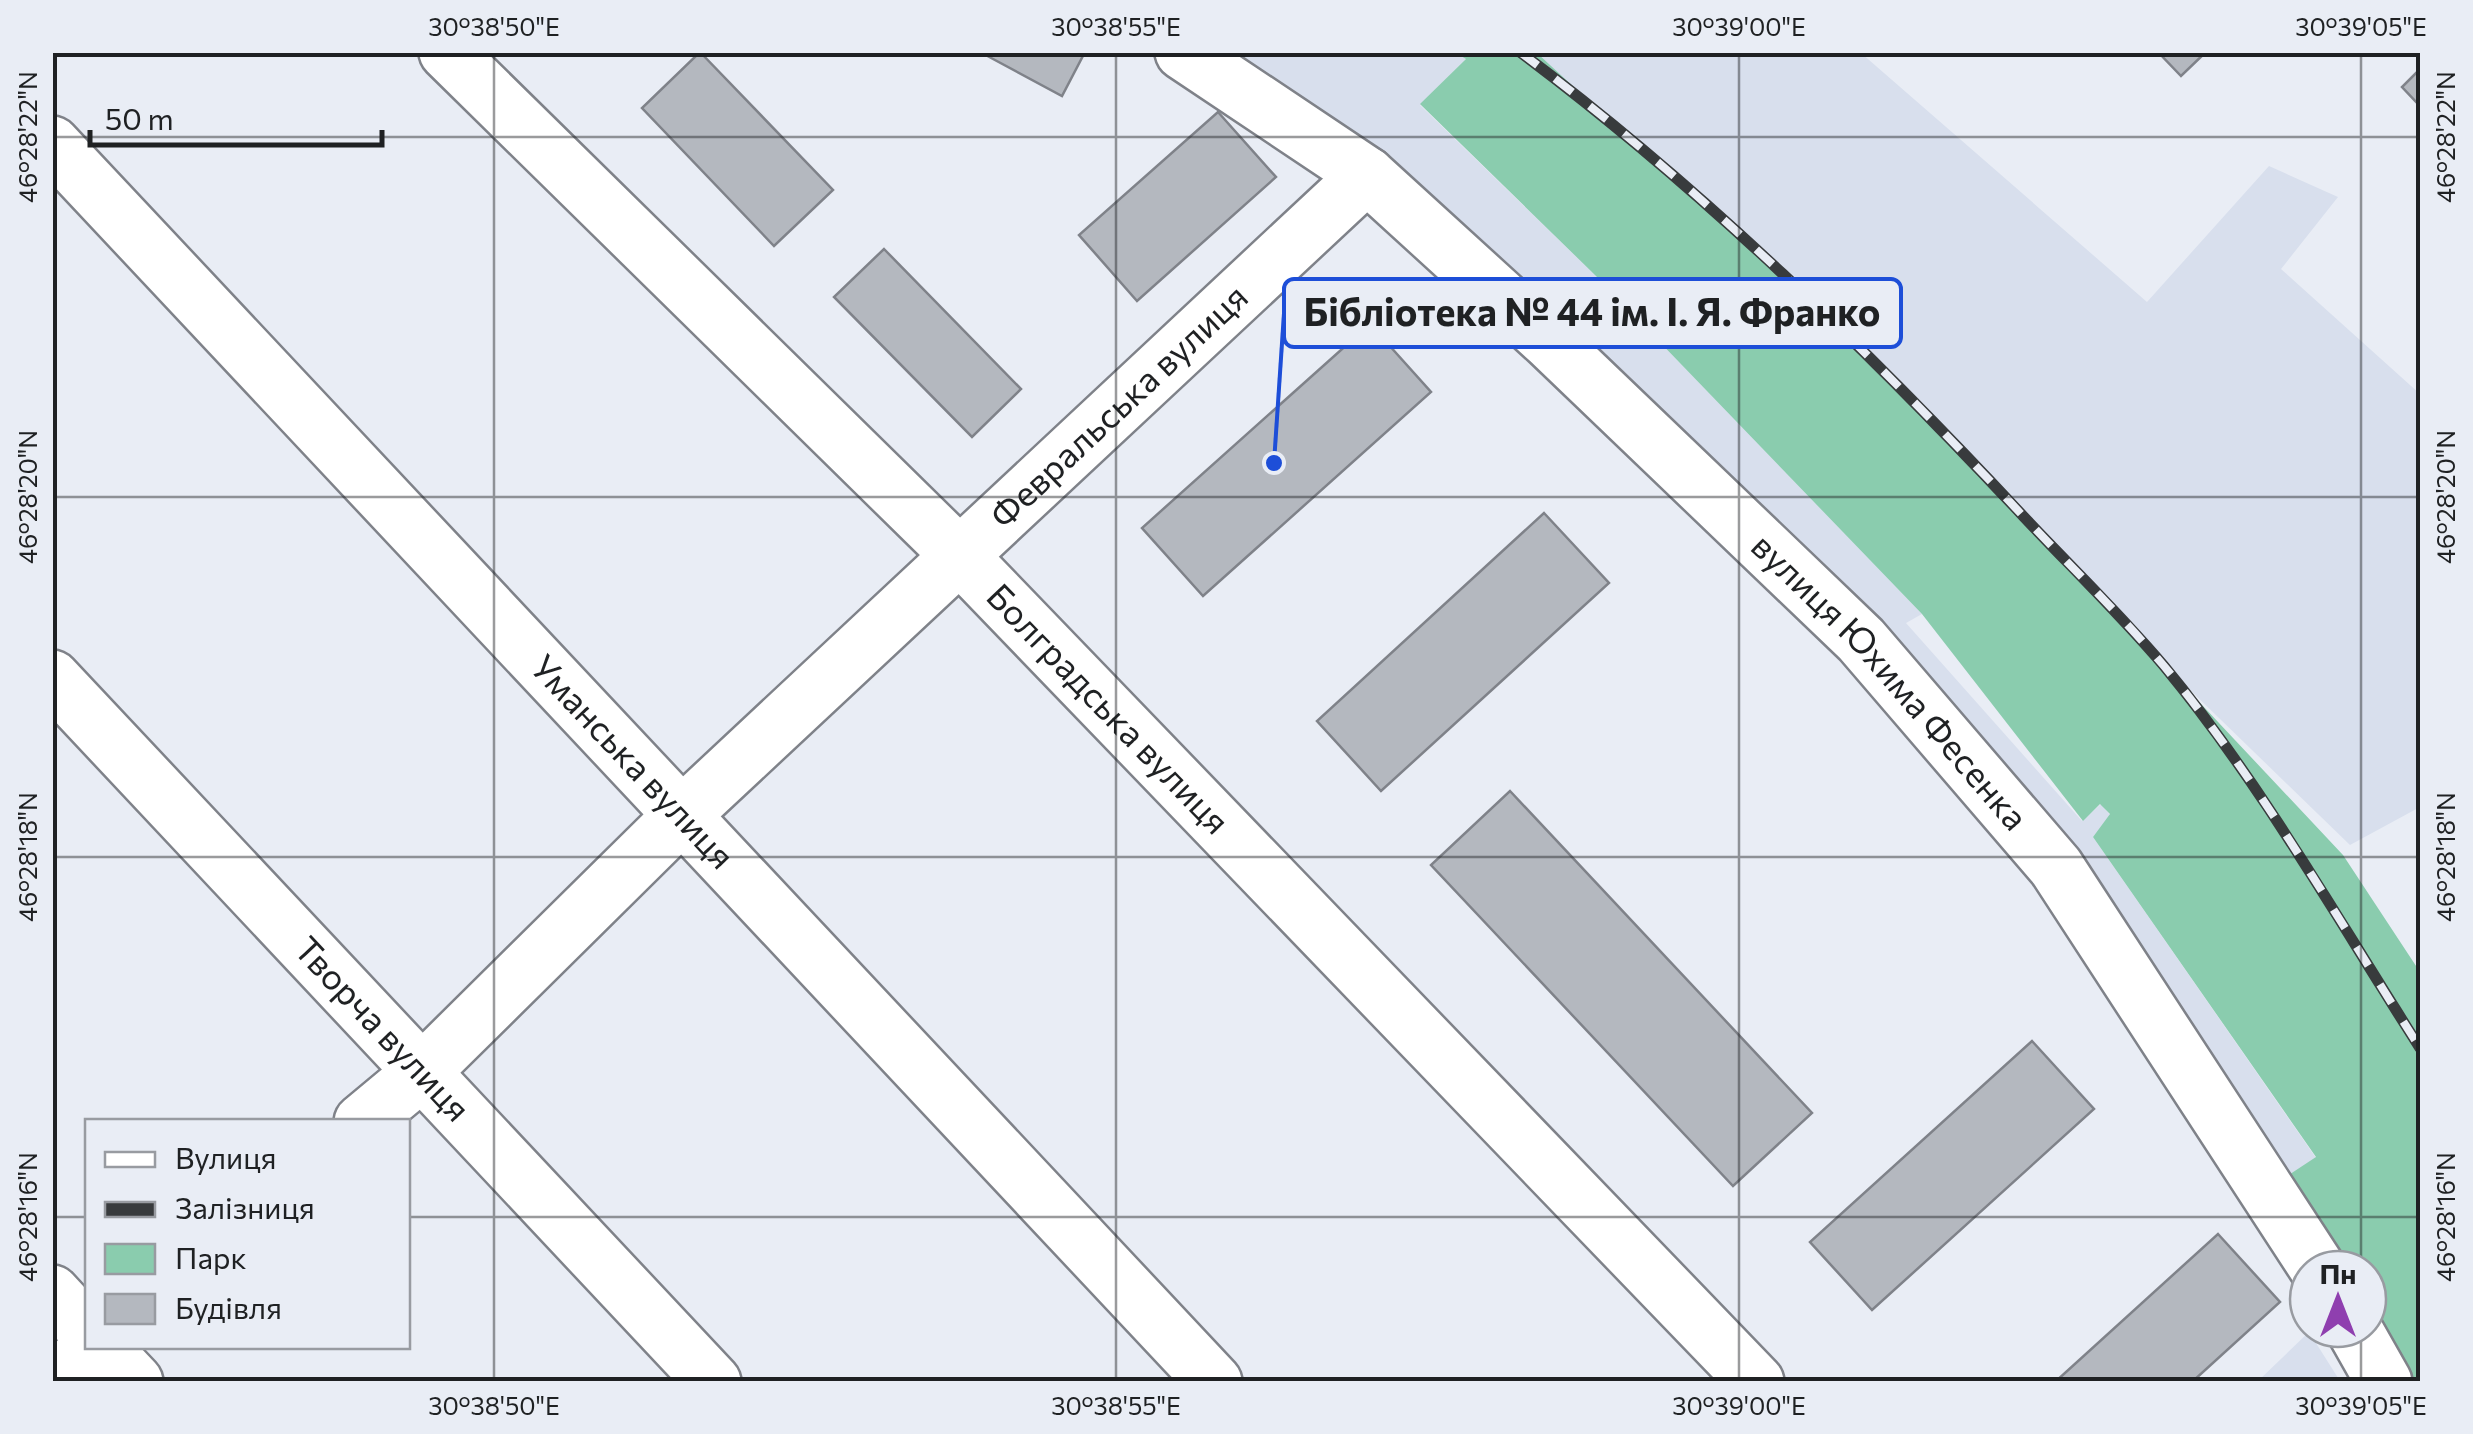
<svg xmlns="http://www.w3.org/2000/svg" width="2473" height="1434" font-family="Commissioner,sans-serif">
  <rect width="100%" height="100%" fill="#e9edf5"/>
  <path fill="#d8dfed" d="M1456,52L1466,59L1420,105L1597,277L1922,614L1906,623L2082,821L2101,804L2110,815L2093,837L2316,1158L2275,1184L2108,910L1210,53Z
    M1533,53H1861L2147,302L2269,166L2338,197L2281,269L2420,394V807L2350,845Z
    M2309,1332L2340,1381H2258Z"/>
  <path fill="#8accae" d="M1456,53H1537L1938,424L2343,855L2420,972V1381H2386L2368,1329V1269H2323L2275,1184L2316,1157L2093,837L2110,814L2100,804L2083,821L1922,614L1597,277L1420,104L1466,59Z"/>
  <path fill="#b4b8bf" stroke="#7f8289" stroke-width="2.5" d="M700,52L833,190L774,246L642,108Z
    M980,52H1085L1062,96Z
    M2158,52H2206L2181,76Z
    M2420,69V106L2402,87Z
    M1218,112L1276,177L1137,301L1079,235Z
    M884,249L1021,389L972,437L834,297Z
    M1370,324L1431,392L1203,596L1142,528Z
    M1544,513L1609,583L1381,791L1317,721Z
    M1510,791L1812,1113L1733,1186L1431,865Z
    M2032,1041L2094,1109L1872,1310L1810,1242Z
    M2218,1234L2280,1302L2192,1382H2055Z"/>
  <g fill="none" stroke-linecap="round" stroke-linejoin="round">
    <g stroke="#7f8289" stroke-width="60">
      <g id="minor">
        <path id="s1" d="M447,52L959,555L1756,1382"/>
        <path id="s2" d="M1183,52L1367,175L1549,341L1861,640L2056,867L2318,1269"/>
        <path id="s3" d="M52,144L1214,1382"/>
        <path id="s4" d="M52,678L713,1382"/>
        <path id="s5" d="M362,1122L422,1072L682,815L1367,175"/>
        <path d="M52,1293L88,1332"/>
        <path d="M2354,1329L2384,1382"/>
        <path d="M101,1346L135,1382"/>
        <path d="M54,1382L92,1346"/>
      </g>
    </g>
    <use href="#minor" stroke="#fff" stroke-width="55"/>
    <g stroke="#383b3d" stroke-width="11">
      <path id="rail" d="M1520,52C1703,189 1869,351 2024,517C2070,566 2120,614 2164,666C2261,783 2338,920 2420,1048"/>
    </g>
    <use href="#rail" stroke="#e9edf5" stroke-width="8" stroke-dasharray="22" stroke-linecap="butt"/>
  </g>
  <path fill="none" stroke="#1f2123" stroke-width="2.5" stroke-opacity="0.45" d="M494,52V1382M1116,52V1382M1739,52V1382M2361,52V1269M52,137H2420M52,497H2420M52,857H2420M52,1217H88M408,1217H2420M2361,1329V1382"/>
  <g text-anchor="middle" stroke-width="10" stroke-linejoin="round" paint-order="stroke">
    <g font-size="35" fill="#1f2123" stroke="#e9edf5">
      <text dy="12" stroke="none"><textPath href="#s5" startOffset="1042">Февральська вулиця</textPath></text>
      <text dy="12" stroke="none"><textPath href="#s2" startOffset="950">вулиця Юхима Фесенка</textPath></text>
      <text dy="12" stroke="none"><textPath href="#s1" startOffset="932">Болградська вулиця</textPath></text>
      <text dy="12" stroke="none"><textPath href="#s3" startOffset="848">Уманська вулиця</textPath></text>
      <text dy="12" stroke="none"><textPath href="#s4" startOffset="482">Творча вулиця</textPath></text>
    </g>
  </g>
  <path fill="none" stroke="#1d4ed8" stroke-width="4" d="M1274 463L1284 313"/>
  <circle fill="#1d4ed8" stroke="#e9edf5" stroke-width="4" cx="1274" cy="463" r="10"/>
  <rect fill="#e9edf5" stroke="#1d4ed8" stroke-width="4" x="1284" y="279" width="617" height="68" rx="10"/>
  <g font-size="38" text-anchor="middle" font-weight="bold" fill="#1f2123">
    <text x="1592" y="326">Бібліотека № 44 ім. І. Я. Франко</text>
  </g>
  <rect width="2473" height="1434" fill="none" stroke="#e9edf5" stroke-width="110"/>
  <rect x="85" y="1119" width="325" height="230" fill="#e9edf5" stroke="#989ba1" stroke-width="2.5"/>
  <rect x="105" y="1152" width="50" height="15" fill="#ffffff" stroke="#989ba1" stroke-width="2.5"/>
  <text x="175" y="1169" font-size="30" fill="#1f2123">Вулиця</text>
  <rect x="105" y="1202" width="50" height="15" fill="#383b3d" stroke="#989ba1" stroke-width="2.5"/>
  <text x="175" y="1219" font-size="30" fill="#1f2123">Залізниця</text>
  <rect x="105" y="1244" width="50" height="30" fill="#8accae" stroke="#989ba1" stroke-width="2.5"/>
  <text x="175" y="1269" font-size="30" fill="#1f2123">Парк</text>
  <rect x="105" y="1294" width="50" height="30" fill="#b4b8bf" stroke="#989ba1" stroke-width="2.5"/>
  <text x="175" y="1319" font-size="30" fill="#1f2123">Будівля</text>
  <g transform="translate(2338 1299)"><circle r="48" fill="#e9edf5" stroke="#989ba1" stroke-width="2.5"/>
  <path d="M0-8L18 38L0 25L-18 38Z" fill="#8f3faf"/>
  <text y="-15" font-size="28" font-weight="bold" text-anchor="middle" fill="#1f2123">Пн</text>
  </g>
  <path d="M90 130v15h292v-15" fill="none" stroke="#1f2123" stroke-width="5"/>
  <text x="105" y="130" font-size="30" fill="#1f2123" stroke="#e9edf5" stroke-width="8" paint-order="stroke">50 m</text>
  <rect x="55" y="55" width="2363" height="1324" fill="none" stroke="#1f2123" stroke-width="4"/>
  <g font-size="25" text-anchor="middle" fill="#1f2123">
    <text x="494" y="36">30°38'50"E</text>
    <text x="1116" y="36">30°38'55"E</text>
    <text x="1739" y="36">30°39'00"E</text>
    <text x="2361" y="36">30°39'05"E</text>
    <text transform="translate(28 137) rotate(-90)" y="9">46°28'22"N</text>
    <text transform="translate(2446 137) rotate(-90)" y="9">46°28'22"N</text>
    <text transform="translate(28 497) rotate(-90)" y="9">46°28'20"N</text>
    <text transform="translate(2446 497) rotate(-90)" y="9">46°28'20"N</text>
    <text transform="translate(28 857) rotate(-90)" y="9">46°28'18"N</text>
    <text transform="translate(2446 857) rotate(-90)" y="9">46°28'18"N</text>
    <text transform="translate(28 1217) rotate(-90)" y="9">46°28'16"N</text>
    <text transform="translate(2446 1217) rotate(-90)" y="9">46°28'16"N</text>
    <text x="494" y="1415">30°38'50"E</text>
    <text x="1116" y="1415">30°38'55"E</text>
    <text x="1739" y="1415">30°39'00"E</text>
    <text x="2361" y="1415">30°39'05"E</text>
  </g>
</svg>
